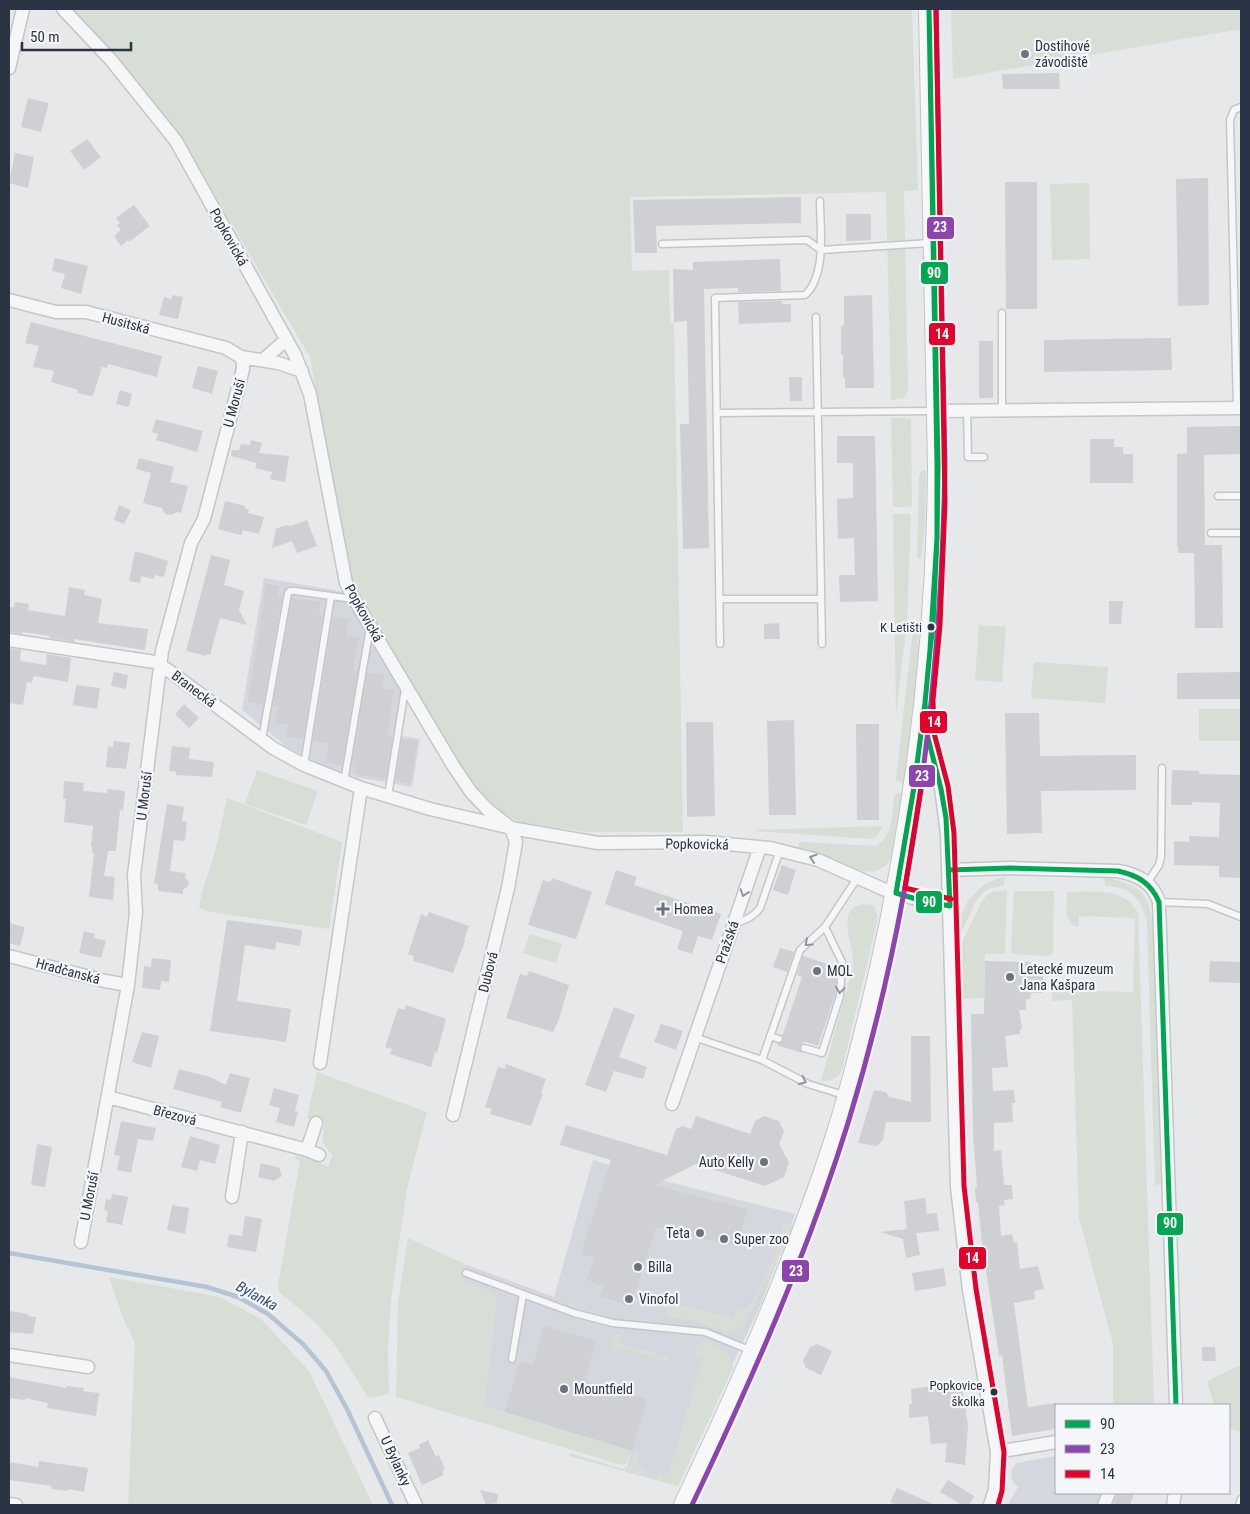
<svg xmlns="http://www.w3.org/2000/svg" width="1250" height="1514" font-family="'Roboto Condensed',sans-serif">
  <rect width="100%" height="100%" fill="#e6e8ea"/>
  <path fill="#d4d7dd" d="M264,578L346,592L407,696L402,736L420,739L412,787L356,777L324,766L287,747L242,710Z
    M593,1160L665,1181L795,1214L761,1304L675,1485L626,1472L632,1450L484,1406L497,1294L461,1280L467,1265L554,1297Z
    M1056,1456V1493H1134L1130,1505H1008L1018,1487L1013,1482L1011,1476L1012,1469L1017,1463Z"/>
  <path fill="#d6ded6" d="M72,9H912L918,190L904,191L908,391L904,398L891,400L886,192L630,197L632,271L669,270L670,323H674L683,832H588L519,822L491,805L460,769L353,593L310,357L180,136L120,61Z
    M951,9H1241V29L953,79Z
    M1089,183L1090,259L1052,260L1050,184Z
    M891,418H903L911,420L912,505L909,507H893Z
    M926,470L925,521L921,559H917L919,476L921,471Z
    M893,514H910L911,516L907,621L896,714Z
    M979,625L1006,627L1002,682L975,680Z
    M913,630L918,631L919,655L905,783L899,782L896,779Z
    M1034,662L1108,667L1105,703L1031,698Z
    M1199,709H1241V741H1199Z
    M257,770L318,791L306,825L245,804Z
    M897,793H903L892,855L886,866L873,872L862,871L843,863L798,850L799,842L877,846C893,835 892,815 894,796Z
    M227,798L342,842L329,929L210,912L199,908L202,892L215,852Z
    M883,826L877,836L871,839L755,831V830Z
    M1005,877L1004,885L989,889L982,893L974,905L958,940C957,910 974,883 1005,877Z
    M1104,877C1143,885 1152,895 1153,935C1153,949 1154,964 1154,978C1157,985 1158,995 1155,1002L1161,1183L1155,1186L1147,921C1140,897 1131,887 1105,886Z
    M1007,890L1005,954H985L984,998L963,999L962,942L980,905L986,896L992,892Z
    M1014,891H1054L1053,952L1049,956L1013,954L1011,952Z
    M1067,892C1093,892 1124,886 1138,913L1154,1405H1113V1344L1079,1218L1072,1000L1052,1001V990L1133,992L1135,918L1079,916V927C1062,925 1067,904 1067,892Z
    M868,904L874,906L878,918L842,1069C838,1080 831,1081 821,1081L853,968C853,963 853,957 852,952C849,933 837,905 868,904Z
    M530,934L562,944L556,963L523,953Z
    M317,1072L427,1112L407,1188L391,1299L388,1348L389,1394L368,1398L338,1349L316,1323L279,1292L278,1285L300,1161L295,1159L296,1155L310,1159L328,1167L333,1154C320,1146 322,1136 325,1122L307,1118Z
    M783,1222L794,1225L788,1240L742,1328L734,1331H725L696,1321L670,1317L663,1305L666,1295L671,1291L673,1292L670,1302L733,1318L737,1307L747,1310L766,1276L777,1248Z
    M408,1238L467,1265L461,1280L497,1294L484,1406L632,1451L627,1463L622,1465L396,1397L398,1302Z
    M109,1277L220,1297L261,1319L309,1371L373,1505H128L135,1343L123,1318Z
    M619,1334L621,1336L619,1343L668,1357L667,1361L618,1347L616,1353L613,1354C610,1348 613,1337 619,1334Z
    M705,1342C720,1344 731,1353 733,1368L678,1486L569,1456L570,1453L623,1469L630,1465L635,1452L640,1453L636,1465L645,1468L644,1475L656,1478L659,1472L668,1474L703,1358L695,1355C693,1349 698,1343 705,1342Z
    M1241,1365V1431H1237L1229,1428V1405H1214L1207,1381Z"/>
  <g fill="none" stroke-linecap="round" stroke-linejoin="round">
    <path stroke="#b4c4d5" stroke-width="4.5" d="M9,1253L207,1287L238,1297L268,1314L303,1344L326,1371L347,1409L392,1505"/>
  </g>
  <path fill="#ced0d3" d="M1059,73L1060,89H1003L1002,74Z
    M28,98L49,103L41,132L21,127Z
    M87,139L101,157L84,170L70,151Z
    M15,153L34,157L28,188L9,183Z
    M1208,178L1209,305L1178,306L1176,179Z
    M1005,182H1037V309H1006Z
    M801,197V223L656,226L657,253H635L633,200Z
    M134,205L150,226L129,242L128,240L121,246L114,236L121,230L117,225L120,223L116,218Z
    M846,214H871V240L846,241Z
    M55,258L88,266L81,294L61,288L65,274L52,271Z
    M780,259L781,291L738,292V288L704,289L709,548L683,549L680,424H689L687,321L674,322L673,269L693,270V262Z
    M172,295L183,297L178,319L159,315L164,297L171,299Z
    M872,295L874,388H845V378H843V355H841V326L844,325V296Z
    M781,301L782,304H791V322L739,324L738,302Z
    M31,322L162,356L157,377L108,364L107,368L102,367L93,396L77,393L78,390L51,382L54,371L33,367L39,346L25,343Z
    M1171,338L1172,370L1044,372V340Z
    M979,341H993V398H979Z
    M198,366L218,371L212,394L192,388Z
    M789,377H802V401H790Z
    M120,390L132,394L129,407L116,404Z
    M156,419L203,431L197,452L156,440L158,434L152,432Z
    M1241,426V454L1204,455L1205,545H1222L1223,628H1195L1194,553H1178V546H1177V454L1187,453V427Z
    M837,436H875L878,601L840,602L839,575H855L854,538L838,539L837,499L853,498V463H837Z
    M1090,439H1114V447H1123V454H1133V483H1090Z
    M251,440L262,443L259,453L289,456L285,482L270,479L272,472L255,468L257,463L231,456L232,450H239L241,444L250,445Z
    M139,458L174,467L170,482L188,486L181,513L177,512L171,515L165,514L162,508L143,503L151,473L136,469Z
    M225,501L245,506V508L249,510L248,513L264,517L259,534L243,530L241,535L218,529Z
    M119,505L131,510L124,524L114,520Z
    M307,520L317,546L297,553L292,541L272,548L276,529L286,525L291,526Z
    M135,551L168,561L164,577L155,575L153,579L141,576L140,583L129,581Z
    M211,555L230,560L224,585L244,591L239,610L247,625L220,618L210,655L207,654L206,656L186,651Z
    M266,584L279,586L278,596H282L263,704L248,702Z
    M69,587L85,590L84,595L102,599L98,623L148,629L145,650L74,639V642L50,638V636L23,632V634L9,632V607H14L15,602L29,604L28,610L65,616Z
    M292,598L321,602L319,615H323L303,739L286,737L288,725L275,723L278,707L273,706Z
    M1109,601H1123L1121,624H1109Z
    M333,617L349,619L346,636L359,638L353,670L358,671L342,765L326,763L329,744L313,741Z
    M779,623L780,639H764V624Z
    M9,648L21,650L20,661L46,665L47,654L71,658L68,682L35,676L33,677L32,683L27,682L23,705L9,703Z
    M114,672L128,675L126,689L111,686Z
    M367,672L384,675L382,688L394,690L387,736L392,737L386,779L355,774L356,767H352Z
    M1241,672V699H1177V673Z
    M76,685L100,688L97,709L73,705Z
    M184,704L199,718L189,728L175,714Z
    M1005,713H1039L1040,756L1136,755V790L1041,791L1042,833L1007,834Z
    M794,720L796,815H769L767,721Z
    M686,722H713L715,816L687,817Z
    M856,724H879V820H857Z
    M402,739L418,741L410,784L396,781Z
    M114,741L130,743L126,769L106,767L108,746L113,747Z
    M172,746L190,748L189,759L214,762L212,777L176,775V772L169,771Z
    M1172,770L1199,771V774L1241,775V878L1219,877V866L1174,865V841L1189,842V836L1219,837L1220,803L1192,802V805H1171Z
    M64,781L84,783L83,791L107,793V789L125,791L123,811L120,810L116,851H108L104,876L115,877L113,900L89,897L94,853H92V846H91L93,826L64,822L66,799H63Z
    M167,804L184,807L182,821L187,822L185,841L174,840L170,871L186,873L185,877L189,882L188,886L183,890V894L158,891V884L154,883Z
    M782,865L796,870L788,895L773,890Z
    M616,870L637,877L634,885L721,914L712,940L698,936L692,954L677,949L683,931L605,904Z
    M552,878L592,892L576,939L528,925L543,880L550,882Z
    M429,912L469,926L464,940L465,941L453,973L413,961L414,956L408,954L421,914L427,917Z
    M227,920L302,930L300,946L276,942L275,950L245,945L237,1001L291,1009L286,1042L210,1031Z
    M9,923L25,927L20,946L9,943Z
    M84,931L95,934L94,938L106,941L101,958L79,953Z
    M780,948L794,952L787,972L773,967Z
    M803,956L837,967L835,995L818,1046L806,1042L802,1043L799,1047L802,1053L777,1045L784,1040L781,1034H783L802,977L797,975Z
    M152,958L171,960L169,982L161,981L160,990L142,988L144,966L151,967Z
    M985,961L1031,962V969L1043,970V993H1031L1030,999H1026V1010H1019L1022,1029H1020V1034L1005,1036L1008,1067L992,1068L993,1091L1014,1090L1015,1103H1012L1013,1122L994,1123V1151L1001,1150L1004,1185H1012L1013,1199L1004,1200L1005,1205L999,1206L1001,1236L1012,1234L1014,1243L1017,1242L1020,1269L1038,1266L1044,1289L1034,1291L1035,1299L1014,1303L1028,1407L1056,1403V1429L1012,1436L1002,1355L999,1356L982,1244L978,1202H976L975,1188L977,1187L973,1134L971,1014H984Z
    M1210,961L1241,962V983L1209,982Z
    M529,971L569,985L559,1019L553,1032L506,1018L520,974L527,976Z
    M406,1005L446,1019L437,1053L435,1052L431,1067L390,1054L392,1049L385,1047L398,1008L405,1010Z
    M614,1007L635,1015L619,1057L647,1067L643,1079L614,1071L606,1092L585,1085Z
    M661,1024L683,1031L676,1050L654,1042Z
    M142,1032L159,1036L151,1068L132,1062Z
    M911,1036H930L931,1122H886L883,1140L877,1146L858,1143L874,1090L886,1092L889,1097L911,1102Z
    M506,1064L546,1079L541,1093H543L531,1126L490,1114L492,1109L485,1107L498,1067L505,1069Z
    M179,1069L210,1077L226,1085L230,1073L250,1078L241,1113L220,1107L222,1102L173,1089Z
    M274,1088L299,1095L295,1111L298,1112L294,1127L276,1122L280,1108L269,1105Z
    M696,1116L750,1134L755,1121L764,1116L779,1121L784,1131L779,1144L789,1162L784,1177L765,1186L696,1164L654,1185L747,1209L738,1247L656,1227L631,1306L600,1296L603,1286L587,1280L594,1258L581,1253L611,1160L560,1145L566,1125L667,1155L676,1129L682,1126L691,1129Z
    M121,1121L156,1128L153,1141L138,1139L131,1173L117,1170L120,1156L114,1155Z
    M190,1136L220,1145L215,1164L200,1160L197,1171L181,1167Z
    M37,1144L52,1147L45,1187L31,1185Z
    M261,1163L280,1168V1171L282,1176L274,1181L258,1177Z
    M112,1194L128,1197L122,1225L106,1222L108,1211L104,1210L106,1199L111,1200Z
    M925,1198L927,1214L937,1213L939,1231L916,1233L920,1255L906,1258L903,1239L880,1232L907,1229L904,1201Z
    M172,1205L189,1208L185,1234L167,1230Z
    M245,1216L262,1219L256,1252L227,1247L229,1234L242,1236Z
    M944,1268L946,1286L915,1291L912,1273Z
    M9,1311L28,1314V1316L36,1317L33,1334L9,1332Z
    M544,1326L596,1341L585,1380L647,1399L632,1451L505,1412L520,1361L533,1365Z
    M817,1344L832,1351L821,1375L806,1368L803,1361L810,1347Z
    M1202,1347H1215L1216,1361H1202Z
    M9,1377L66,1388L67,1386L84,1388L83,1391L99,1393L96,1416L47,1408L48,1403L25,1398V1400L9,1398Z
    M961,1382L968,1425L965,1465L945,1462L947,1443L931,1444L928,1416L909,1418V1404H912L911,1389Z
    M428,1440L436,1457L439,1455L445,1469L442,1471L444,1475L422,1485L408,1453L420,1448L419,1445Z
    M39,1461L88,1468L84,1492L69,1489L68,1491L51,1489L52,1486L9,1480V1462L38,1467Z
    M948,1480L974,1496L969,1505H962L940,1492Z
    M897,1488L935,1505H897L890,1502Z
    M480,1490L498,1494L497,1503L486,1505Z
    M1118,1493H1134L1130,1505H1114Z"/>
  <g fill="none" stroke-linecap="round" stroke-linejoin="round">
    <g stroke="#c4c6c8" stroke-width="9">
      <path id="lane" d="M662,244L807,240L821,250L930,243
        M1002,313V411
        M816,317L822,644
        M1237,408L1230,120L1234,110L1241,107
        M967,411L968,457H984
        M717,413L933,411
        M1218,496H1241
        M1211,533H1241
        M719,599H821
        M720,644L715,298L805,295C827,275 820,228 820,201
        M262,739L288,593L290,591H295L353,599
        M304,765L331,596
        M344,782L370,627
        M388,796L405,689
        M1147,883L1159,865L1161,857L1162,768
        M1159,902L1208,904L1241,917
        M733,924C744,920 753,918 760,908L780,850
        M770,1036L779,1039
        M694,1037L762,1060L808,1084L847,1096
        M804,1048L822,1053L840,996L842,962L825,927
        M762,1060L800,950L825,927L858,877
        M466,1273L574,1313L613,1323L705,1332L752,1351
        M512,1359L523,1294
        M1239,1505L1241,1499"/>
    </g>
    <g stroke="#c4c6c8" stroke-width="15">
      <path id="street" d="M63,9L111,60L176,141L295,355L310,394L346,583L354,599L454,767L471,792L488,810L511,828L598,843L706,842L770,848L818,860L883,889L923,901L950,906
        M9,68L23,9
        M9,300L56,312H86L226,348L241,357
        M241,357L278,363L302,371
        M263,360L286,340
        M936,411L1241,408
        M9,640L155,662L168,670L273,748L304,765L361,788L320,1063
        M927,729L941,788L947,834L957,1187L969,1290L997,1452L995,1490L990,1505
        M361,788L430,809L511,828L516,842L508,888L453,1115
        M949,870L1010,868L1118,871C1137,874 1153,883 1159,902L1176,1405
        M9,956L105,981L128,985
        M108,1097L307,1150L319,1155
        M672,1104L760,847
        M307,1150L316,1123
        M232,1197L242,1132
        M81,1242L128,985L136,913L134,875L162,651L191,543L204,519L243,369V363L241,357
        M9,1355L88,1367
        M375,1418L416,1505
        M997,1452L1056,1442
        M9,1504L16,1505
        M1104,1505L1109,1493
        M1173,1505L1175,1493"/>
    </g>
    <g stroke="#c2c5c8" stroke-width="22">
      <path id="primary" d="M684,1505C741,1386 794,1265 835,1139C852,1087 864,1034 877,982C916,812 937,640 938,465L929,9"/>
    </g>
    <use href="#lane" stroke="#f5f6f7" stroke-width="6"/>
    <use href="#street" stroke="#f5f6f7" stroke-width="12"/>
    <use href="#primary" stroke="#f8f8f8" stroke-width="20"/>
    <g stroke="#f4f6f9" stroke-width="9">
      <path id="bus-1" d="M929,9L938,465L937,538V464Z
        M930,650L937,538
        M930,650L933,624L937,538
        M925,703L927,734L941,789L946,818L950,906L923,901L896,893L914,787Z
        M925,703L930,650
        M925,703L930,650
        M949,870L1010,868L1118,871C1137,875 1151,883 1159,902L1176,1405"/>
    </g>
    <g stroke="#f4f6f9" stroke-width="9">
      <path id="bus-2" d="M692,1505C751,1381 807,1255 848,1123C913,911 941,687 945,465L936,9"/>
    </g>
    <g stroke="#f4f6f9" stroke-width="9">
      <path id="bus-3" d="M936,9L945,502L940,625L933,700L934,733L948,786L954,833L964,1186L976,1289L1004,1452L1002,1491L998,1505
        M924,771L905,888L951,899"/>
    </g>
    <use href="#bus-1" stroke="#00a651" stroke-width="5"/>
    <use href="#bus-2" stroke="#8e44ad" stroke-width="5"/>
    <use href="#bus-3" stroke="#e4002b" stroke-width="5"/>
  </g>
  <defs><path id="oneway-chevron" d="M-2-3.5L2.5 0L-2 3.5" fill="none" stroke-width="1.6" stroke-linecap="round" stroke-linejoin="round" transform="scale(1.25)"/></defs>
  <g stroke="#90959e">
    <use href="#oneway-chevron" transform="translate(813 858) rotate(-162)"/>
    <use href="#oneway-chevron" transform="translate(744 893) rotate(109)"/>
    <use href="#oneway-chevron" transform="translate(808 943) rotate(138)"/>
    <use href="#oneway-chevron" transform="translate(840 990) rotate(96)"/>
    <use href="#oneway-chevron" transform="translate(803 1081) rotate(25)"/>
  </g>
  <g fill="#6c737f" stroke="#f4f6f9" stroke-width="2">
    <circle cx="1025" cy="54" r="5"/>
    <path d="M660.5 901.5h5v5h5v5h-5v5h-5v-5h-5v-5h5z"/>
    <circle cx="817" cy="971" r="5"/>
    <circle cx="1010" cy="977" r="5"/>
    <circle cx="764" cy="1162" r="5"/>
    <circle cx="700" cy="1233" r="5"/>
    <circle cx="724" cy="1239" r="5"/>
    <circle cx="638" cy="1267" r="5"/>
    <circle cx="629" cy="1299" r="5"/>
    <circle cx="564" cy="1389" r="5"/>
  </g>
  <g fill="#2b3445" stroke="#f4f6f9" stroke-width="2">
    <circle cx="931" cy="627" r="4.5"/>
    <circle cx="994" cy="1392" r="4.5"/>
  </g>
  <g text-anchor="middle" stroke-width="4.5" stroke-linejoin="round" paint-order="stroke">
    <g font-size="13" fill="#2b3445" stroke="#f4f6f9" text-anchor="end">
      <text x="922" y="632">K Letišti</text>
      <text x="985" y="1390">Popkovice,<tspan x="985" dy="16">školka</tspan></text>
    </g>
    <g font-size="14" fill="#2b3445" stroke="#f4f6f9" text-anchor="start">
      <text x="1035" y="51">Dostihové<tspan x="1035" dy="16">závodiště</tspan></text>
      <text x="674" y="914">Homea</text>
      <text x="1020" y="974">Letecké muzeum<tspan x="1020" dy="16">Jana Kašpara</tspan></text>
      <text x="827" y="976">MOL</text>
      <text x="754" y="1167" text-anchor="end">Auto Kelly</text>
      <text x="690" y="1238" text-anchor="end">Teta</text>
      <text x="734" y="1244">Super zoo</text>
      <text x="648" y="1272">Billa</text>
      <text x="639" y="1304">Vinofol</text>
      <text x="574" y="1394">Mountfield</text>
    </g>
    <g font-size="14" fill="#2b3445" stroke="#f4f6f9">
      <text transform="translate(229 237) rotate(61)" y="5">Popkovická</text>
      <text transform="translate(126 323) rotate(15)" y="5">Husitská</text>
      <text transform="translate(234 403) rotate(-75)" y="5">U Moruší</text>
      <text transform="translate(364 613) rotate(61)" y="5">Popkovická</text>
      <text transform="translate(194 689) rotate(37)" y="5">Branecká</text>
      <text transform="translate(144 796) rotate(-83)" y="5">U Moruší</text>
      <text transform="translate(697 844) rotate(1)" y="5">Popkovická</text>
      <text transform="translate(727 942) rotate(-71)" y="5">Pražská</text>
      <text transform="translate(68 971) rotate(15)" y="5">Hradčanská</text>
      <text transform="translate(488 972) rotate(-76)" y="5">Dubová</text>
      <text transform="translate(175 1115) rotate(15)" y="5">Březová</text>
      <text transform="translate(89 1196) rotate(-79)" y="5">U Moruší</text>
      <text transform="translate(396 1461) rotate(65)" y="5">U Bylanky</text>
    </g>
    <g font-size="15" font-style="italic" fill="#34527a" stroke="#f4f6f9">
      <text transform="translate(257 1296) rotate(29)" y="5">Bylanka</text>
    </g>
  </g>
  <g stroke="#f4f6f9" stroke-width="2">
    <rect x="926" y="216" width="29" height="24" rx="5" fill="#8e44ad"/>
    <rect x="920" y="261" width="29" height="24" rx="5" fill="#00a651"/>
    <rect x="928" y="322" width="28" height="24" rx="5" fill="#e4002b"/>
    <rect x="919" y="710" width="29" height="24" rx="5" fill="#e4002b"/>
    <rect x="908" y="764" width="28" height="24" rx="5" fill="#8e44ad"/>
    <rect x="915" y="890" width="28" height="24" rx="5" fill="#00a651"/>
    <rect x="1156" y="1212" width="28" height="24" rx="5" fill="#00a651"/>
    <rect x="958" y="1246" width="29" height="24" rx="5" fill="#e4002b"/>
    <rect x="781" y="1259" width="29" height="24" rx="5" fill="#8e44ad"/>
  </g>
  <g font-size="14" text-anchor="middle" font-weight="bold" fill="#fff">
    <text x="940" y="232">23</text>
    <text x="934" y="278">90</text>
    <text x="942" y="339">14</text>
    <text x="934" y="727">14</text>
    <text x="922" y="781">23</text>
    <text x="929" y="907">90</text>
    <text x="1170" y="1228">90</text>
    <text x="972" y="1263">14</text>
    <text x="796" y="1276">23</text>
  </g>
  <rect width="1250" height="1514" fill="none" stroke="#2b3445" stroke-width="20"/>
  <rect x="1055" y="1404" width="175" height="90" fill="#f4f6f9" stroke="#a4a8b1"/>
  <rect x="1065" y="1420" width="25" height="8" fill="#00a651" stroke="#a4a8b1"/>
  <text x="1100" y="1429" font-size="15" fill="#2b3445">90</text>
  <rect x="1065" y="1445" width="25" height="8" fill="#8e44ad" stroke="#a4a8b1"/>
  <text x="1100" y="1454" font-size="15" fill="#2b3445">23</text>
  <rect x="1065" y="1470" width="25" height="8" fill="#e4002b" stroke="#a4a8b1"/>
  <text x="1100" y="1479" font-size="15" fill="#2b3445">14</text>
  <path d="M22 42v8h109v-8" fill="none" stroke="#2b3445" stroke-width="2.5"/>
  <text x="30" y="42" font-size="15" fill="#2b3445" stroke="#f4f6f9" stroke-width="4" paint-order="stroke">50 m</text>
</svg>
